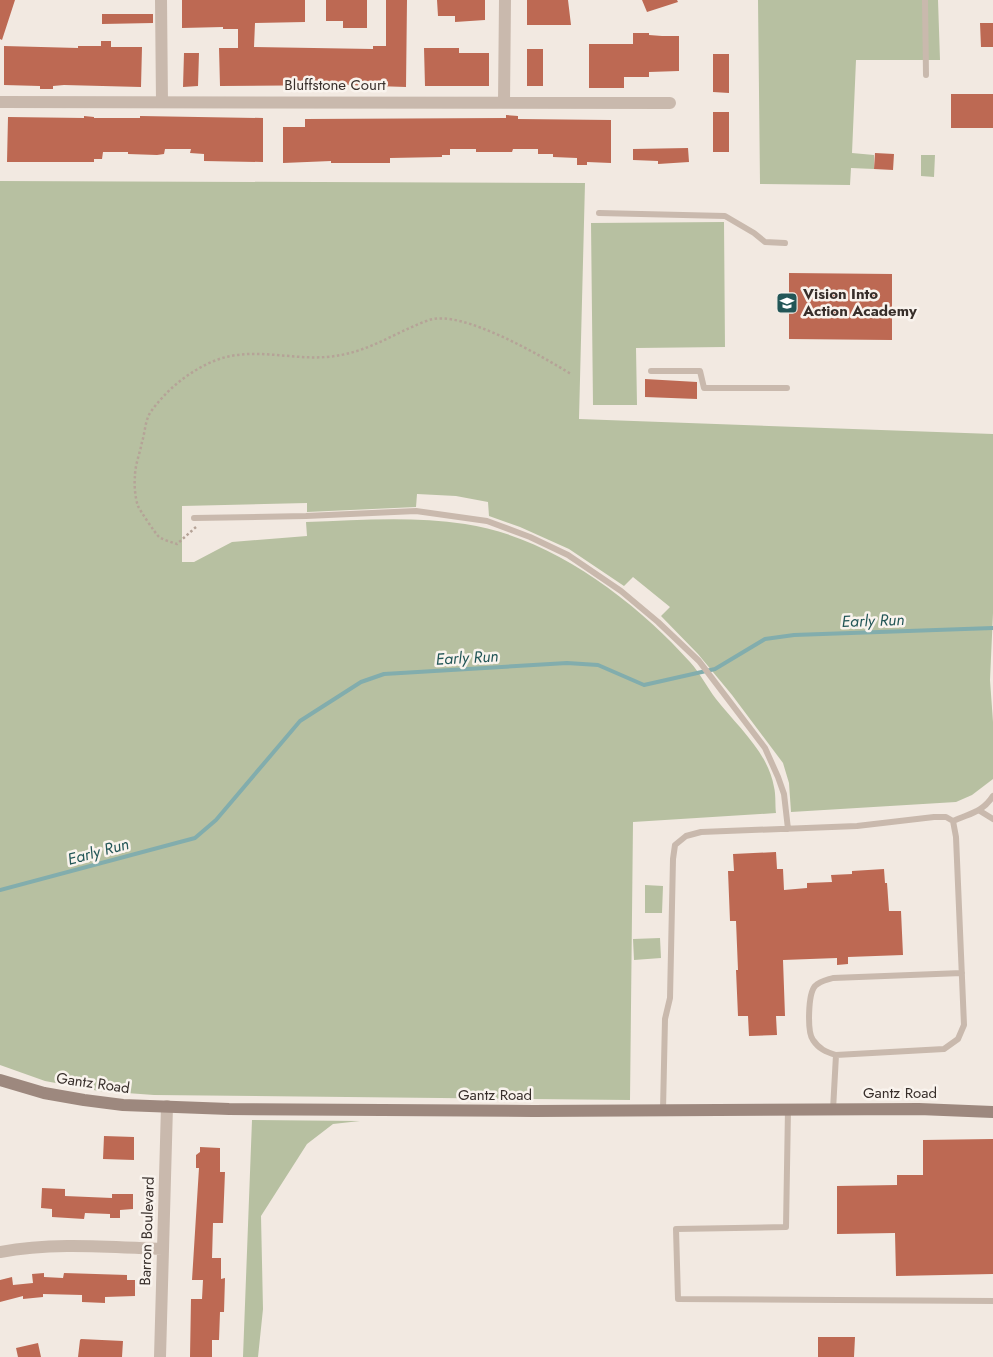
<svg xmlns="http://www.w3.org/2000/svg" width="993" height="1357" font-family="Jost,sans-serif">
  <rect width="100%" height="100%" fill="#f2e9e1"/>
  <path fill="#b7c0a1" d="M758,0H938L940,60H856L852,153L874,155V169L851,168L850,185L760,184Z
    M921,155H935L934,177L921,176Z
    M0,181L585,183L579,419L993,434V613L990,680L993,722V779L972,795L956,802L791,812L789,783L783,763L732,695L698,654L661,616L670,607L633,577L624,586L569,549L520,527L489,516L488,502L456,496L417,494L416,507L307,512V503L182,506V562H194L232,542L307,536L306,522C359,520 413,516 465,524C549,536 635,600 690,662C700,673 707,687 716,699C737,726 768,752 774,787C776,795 775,805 776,813L633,822L630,1100L154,1095L99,1091L45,1081L0,1065Z
    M724,222L725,347L636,348L637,405H593L591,223Z
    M645,885L663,886L662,913H645Z
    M660,938L661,958L634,960L633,939Z
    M252,1120L360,1121L333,1124L307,1144L261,1216L263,1309L258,1357H243Z"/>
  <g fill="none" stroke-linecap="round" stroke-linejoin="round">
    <path stroke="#82adad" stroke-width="4" d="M0,890L195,838L216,820L300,721L361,682L384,674L567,663L598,665L644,685L715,669L765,639L794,635L993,628"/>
  </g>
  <path fill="#bd6953" d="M0,0H15L2,40L0,39Z
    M182,0H305V22L255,23L254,47L373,49V46H386V0H407L406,87L347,85L220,86L219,48H238V29H223V27L182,28Z
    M326,0H367V28H343V21H326Z
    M437,0H485V20L455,22V16H438Z
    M527,0H568L571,25H527Z
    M642,0H677L678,2L647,12Z
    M102,14H153V23L102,24Z
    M980,23H993V47H981Z
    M633,33H649V35L662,36H679V71L649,72V77H624V88H589V44H633Z
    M101,41H111V47H142L141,87L64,85L53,86V89H40V86L4,85V46L78,48V46H101Z
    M424,48H459V53H489V86H425Z
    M527,49H543V86H527Z
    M184,53H199L198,86L183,87Z
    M713,54H729V93L713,92Z
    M951,94H993V128H951Z
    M713,112H729V152H713Z
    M506,115L518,116V119L611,120V163L587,162V165H577V158L553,157V154H538V149H513L512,152H476V149H450V155H442V157L390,158V163H331V161L283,163V127H305V119L506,118Z
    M84,116L94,117V118H140V116L263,118V162L204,161V154L190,153L191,149H165L164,154L157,155L128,154V152H103L102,159H94V162H7L8,117L84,118Z
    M688,148L689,162L658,164V161L633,160V149Z
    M875,153L894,154L893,170L874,169Z
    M789,273L892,274V340L789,339Z
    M645,379L697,382V399L645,397Z
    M776,852L777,869H783L784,890L807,888V883L832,882L831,875L852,874V871L884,869L885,883H887L889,911H901L903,955L848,957V964L837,965V958L783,960L785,1016H776L777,1035L749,1036L748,1016H738L736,970H738L736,921H730L728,871H734L733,854Z
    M104,1136L134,1137V1160L103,1159Z
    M993,1139V1274L896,1276L895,1233L837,1234V1186L897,1185V1175H923V1140Z
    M200,1147L220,1148V1172H225L223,1223H213L212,1258H221V1279L225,1278L224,1312H220L219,1340H212V1357H190L191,1299H202L203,1280H192L199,1168H196V1155L200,1152Z
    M42,1188L65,1189V1196L112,1198V1194H133V1209L120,1210V1218H110V1214L85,1213L84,1219L52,1217V1209L41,1208Z
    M44,1273V1277L63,1278L64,1273L127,1275V1280H135V1296L105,1297V1303L82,1302V1295L43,1294V1297L23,1299V1296L0,1302V1280L12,1277L13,1285L33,1283L32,1274Z
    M818,1337H855L854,1357H818Z
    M81,1339L123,1341L122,1357H78L80,1340Z
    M38,1343L41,1357H18L16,1348Z"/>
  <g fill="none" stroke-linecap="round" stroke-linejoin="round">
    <path stroke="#b5a397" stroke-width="2.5" stroke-dasharray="2.5 2.5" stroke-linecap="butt" d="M196,527L177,544C171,542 164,540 159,537C155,533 141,512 138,506C135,498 134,483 135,476C135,465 140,453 142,442C145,433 145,421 150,413C165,391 189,371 214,361C250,346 290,360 326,357C367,354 393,333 429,320C462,309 543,357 571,374"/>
    <path stroke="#c9b9ad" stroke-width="6" d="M925,0L926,75
      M599,213L725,216L754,233L765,242L785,243
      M651,371H700L704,388H787
      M194,518L306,516L416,511L487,521L530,537L568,555L621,591L658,622L699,661L765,748L778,777L784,794L788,829
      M980,811L993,819
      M953,821C970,813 982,813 993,796
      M836,1055C826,1052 819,1049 813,1040C807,1032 808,994 815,986C820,981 827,980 833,978L962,973
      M788,1109L786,1227L676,1229L678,1299L993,1301
      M663,1110L665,1019L670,998L673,859L675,845L686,836L701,832L857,826L934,817H946L953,821L956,837L964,1025L958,1039L944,1049L836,1055L833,1110"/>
    <path stroke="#c9b9ad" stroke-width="12" d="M161,0L162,102
      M0,102L670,103
      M504,102L505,0
      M0,1252C53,1242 108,1247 162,1249
      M160,1357L167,1106"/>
    <path stroke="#9d887e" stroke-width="12" d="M0,1080L44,1093L84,1100L123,1105L229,1109L534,1111L919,1109L993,1112"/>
  </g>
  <defs>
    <g id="school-square" transform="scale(1.125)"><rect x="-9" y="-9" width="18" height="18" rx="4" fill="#235657" stroke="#f9f3ed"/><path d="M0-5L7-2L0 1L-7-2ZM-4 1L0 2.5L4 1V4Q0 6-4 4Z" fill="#fff"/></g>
  </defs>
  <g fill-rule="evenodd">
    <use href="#school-square" x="787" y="303"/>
  </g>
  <g text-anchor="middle" stroke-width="5" stroke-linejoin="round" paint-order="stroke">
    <g font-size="15" fill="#382f2b" stroke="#f9f3ed">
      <text x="335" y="90">Bluffstone Court</text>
      <text transform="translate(93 1083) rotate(8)" y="5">Gantz Road</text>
      <text x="900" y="1098">Gantz Road</text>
      <text x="495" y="1100">Gantz Road</text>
      <text transform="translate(147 1231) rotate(-88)" y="5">Barron Boulevard</text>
    </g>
    <g font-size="15" font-weight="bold" fill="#382f2b" stroke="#f9f3ed" text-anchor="start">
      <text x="803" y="299">Vision Into<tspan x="803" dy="17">Action Academy</tspan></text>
    </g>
    <g font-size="16" font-style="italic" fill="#235657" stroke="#f9f3ed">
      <text transform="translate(873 620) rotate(-2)" y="6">Early Run</text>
      <text transform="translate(467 657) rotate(-3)" y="6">Early Run</text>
      <text transform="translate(98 851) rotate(-15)" y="6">Early Run</text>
    </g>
  </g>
</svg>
